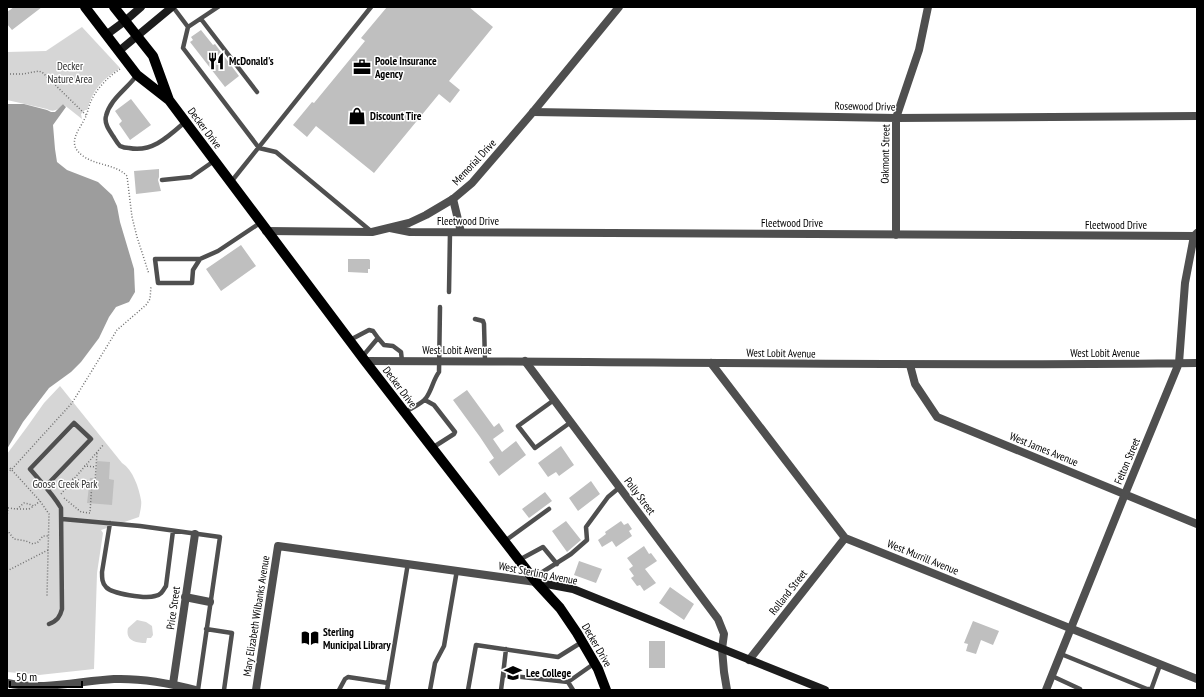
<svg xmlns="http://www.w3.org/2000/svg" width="1204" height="697" font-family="'PT Sans Narrow',sans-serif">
  <rect width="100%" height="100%" fill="#fff"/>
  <path fill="#d6d6d6" d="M82,27L120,68C103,79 92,90 87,110H85L81,114L82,119L63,104C59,109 54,113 47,109L7,100V52L46,51Z
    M60,386L122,463C133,470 139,488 141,500C142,505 140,512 139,517L101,530L103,533L97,573L94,669L39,675L7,672V454L27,427L44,403Z
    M137,620L146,622L152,626L153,635L151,638H147L146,643C136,643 125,641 128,628Z"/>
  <path fill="#9d9d9d" d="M7,104H24L47,110L51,112H55L63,104L66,107L53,125L55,149L57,162L67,170L98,182L112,195L117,206L120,222L134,269L135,292L129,302L116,307L109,317L99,338L81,362L71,372L49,388L23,422L7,449Z"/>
  <path fill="#bfbfbf" d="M14,7H42L12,30L7,24V12Z
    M387,7H469L493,27L449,81L460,90L450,103L439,94L374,173L316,126L307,137L293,125L312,102L314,103L365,41L361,38Z
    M201,30L213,45L215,44L239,76L225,87L190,42L193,40L191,37Z
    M131,99L151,125L130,140L119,124L122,121L115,111Z
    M159,169V177L158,180L161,191L136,194L134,171Z
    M241,245L256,266L221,291L206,269Z
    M348,259H369L370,260V269H368V273L348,272Z
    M467,390L494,427L499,423L504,431L493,439L502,452L516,441L526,455L499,476L489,462L494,458L480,437L453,400Z
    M561,446L574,465L559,476L556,472L548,477L538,463Z
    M97,461L110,462L109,479L114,480L112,505L87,503L90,478H96Z
    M591,481L600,494L578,511L569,498Z
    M545,492L552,501L529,518L522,509Z
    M566,521L581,540L567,552L552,531Z
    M621,521L624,525L628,523L632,529L629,531L632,536L616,547L612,541L602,547L598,540L606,534L605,532Z
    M644,546L649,554L651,553L657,561L645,569L656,583L644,591L640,585L637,586L631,578L634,576L629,569L633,566L627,558Z
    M579,561L602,569L596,583L574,575Z
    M670,587L694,604L684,620L659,603Z
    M973,621L999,631L993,645L981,640L976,654L966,651L968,644L964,643Z
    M649,641H665V668H649Z"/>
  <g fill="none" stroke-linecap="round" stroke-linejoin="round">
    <path stroke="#717171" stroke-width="1.5" stroke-dasharray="1 2" stroke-linecap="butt" d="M120,69C108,77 97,88 91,101C89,105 88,111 86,116C80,130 65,143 83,156C97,166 116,164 127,176L132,217L137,237L149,274
      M7,74H23L39,71L43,73L86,115
      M84,466L96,467
      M10,468L40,501L49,514L47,596
      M7,472L11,470L72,403L117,330L146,305L150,299L151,286
      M72,479L95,482L97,453
      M61,494L104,444
      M64,498L81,512L90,513L92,482
      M17,509H29L34,506
      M7,517L8,508L17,509L24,503L29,504L34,506L40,501
      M7,530L14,539L26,541L33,544L38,542L43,536H48
      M7,571L48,550"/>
    <path stroke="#4f4f4f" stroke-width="4.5" d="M173,7L188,27L183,48L259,148L276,152L372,232
      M201,19L257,92
      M188,27L218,7
      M137,75C127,89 110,99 106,116C104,123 109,130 113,136C115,139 117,143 120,146C122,147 126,148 129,148C152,153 169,136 185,122
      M162,180L191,177L214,161
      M231,182L371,7
      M200,259H155L158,283H192L193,270L200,259L218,251L260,223
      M449,292L450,232
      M475,319L483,321L484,324L485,361
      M350,340L369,330L373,331L378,338
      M362,357L378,338L384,345L393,346L401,352L402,361
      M425,400L434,405L455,432L454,434L432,448
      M554,400L518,426L535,448L571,422
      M405,412C411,408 422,404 426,398C432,390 433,380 439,372L440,307
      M45,487L91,439L74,423L30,469C41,482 53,494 61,508L62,609C60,617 57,621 49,624
      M62,519L140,526L220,537L198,690
      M110,523L102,572C102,578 102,583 106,587C112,594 146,599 155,596C161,595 163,591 166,586L173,531
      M505,541L549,509
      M519,560L543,547L557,564
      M533,578L571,554L587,540L586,527L608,497L620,487
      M206,629L232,633L224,690
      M1061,654L1147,689H1151
      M503,675L506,649
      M1052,676L1080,689
      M568,682L573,690
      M339,690L345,679L348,677L388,683
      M387,690L408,563
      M430,690L435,663L444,646L457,570
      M468,690L476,645L558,657L582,642
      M501,690L503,675L568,682L595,663
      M1151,690L1160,665"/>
    <path stroke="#4f4f4f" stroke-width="8" d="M533,112L896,118L1197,116
      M453,199L461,232
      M390,228L410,232L1194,236
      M896,235V118L919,50L928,7
      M525,361L718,619L724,634L722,649L724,672L727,690
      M711,363L845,538L1197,679
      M910,365L915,384L937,417L1197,524
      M185,597L210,602
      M749,660L845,538
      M173,684L195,534
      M256,690L278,546L536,582"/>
    <path stroke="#4f4f4f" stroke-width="8" d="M266,231L372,232L409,223L426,215L453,199L472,183L533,112L619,7
      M365,361C642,361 920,367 1197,363
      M7,683C42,691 79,681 114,679C142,678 169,683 196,690
      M1046,690L1125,494L1179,363L1185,283L1194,236L1197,233"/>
    <path stroke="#1c1c1c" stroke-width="8" d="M106,35L125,21L141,7
      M119,51L172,7
      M536,582L573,589L825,690"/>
    <path stroke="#000" stroke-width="10" d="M85,7L137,75L169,100L365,361L536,582L560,608L577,633L598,669L606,690
      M114,7L153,56L169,100"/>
  </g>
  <defs>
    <g id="restaurant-bare" transform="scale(1.38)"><path d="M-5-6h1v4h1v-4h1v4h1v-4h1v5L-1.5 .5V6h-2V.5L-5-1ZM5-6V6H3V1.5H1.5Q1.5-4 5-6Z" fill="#000" stroke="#fff" stroke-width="2.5" paint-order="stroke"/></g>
    <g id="office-bare" transform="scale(1.38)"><path d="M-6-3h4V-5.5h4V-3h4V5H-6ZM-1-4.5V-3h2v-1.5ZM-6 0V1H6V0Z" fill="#000" stroke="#fff" stroke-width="2.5" paint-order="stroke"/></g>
    <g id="shop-bare" transform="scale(1.38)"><path d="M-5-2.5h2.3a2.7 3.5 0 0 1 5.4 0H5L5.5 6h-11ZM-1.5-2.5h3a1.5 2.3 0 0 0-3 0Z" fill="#000" stroke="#fff" stroke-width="2.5" paint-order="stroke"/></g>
    <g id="library-bare" transform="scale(1.38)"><path d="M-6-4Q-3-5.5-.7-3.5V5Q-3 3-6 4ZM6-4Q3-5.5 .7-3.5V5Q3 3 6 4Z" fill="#000" stroke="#fff" stroke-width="2.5" paint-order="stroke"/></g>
    <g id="university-bare" transform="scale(1.38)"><path d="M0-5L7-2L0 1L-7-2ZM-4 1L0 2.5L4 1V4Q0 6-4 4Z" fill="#000" stroke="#fff" stroke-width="2.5" paint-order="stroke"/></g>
  </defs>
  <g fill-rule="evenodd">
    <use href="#restaurant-bare" x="216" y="61"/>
    <use href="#office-bare" x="362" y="67"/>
    <use href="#shop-bare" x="357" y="116"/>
    <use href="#library-bare" x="310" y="638"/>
    <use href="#university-bare" x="513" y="673"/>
  </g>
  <g text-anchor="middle" stroke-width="3" stroke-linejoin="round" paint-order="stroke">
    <g font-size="11" font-weight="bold" fill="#000" stroke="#fff" text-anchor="start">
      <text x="229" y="65">McDonald's</text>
      <text x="375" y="65">Poole Insurance<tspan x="375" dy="13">Agency</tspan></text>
      <text x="370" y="120">Discount Tire</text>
      <text x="323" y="636">Sterling<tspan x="323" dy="13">Municipal Library</tspan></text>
      <text x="526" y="677">Lee College</text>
    </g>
    <g font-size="11" fill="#2d2d2d" stroke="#fff">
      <text x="70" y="70">Decker<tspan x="70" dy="13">Nature Area</tspan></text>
      <text x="65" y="488">Goose Creek Park</text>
    </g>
    <g font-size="11" fill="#000" stroke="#fff">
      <text transform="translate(865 106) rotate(1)" y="4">Rosewood Drive</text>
      <text transform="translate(205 128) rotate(53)" y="4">Decker Drive</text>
      <text transform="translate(885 154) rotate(-89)" y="4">Oakmont Street</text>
      <text transform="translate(474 162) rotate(-47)" y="4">Memorial Drive</text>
      <text x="468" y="225">Fleetwood Drive</text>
      <text x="792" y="227">Fleetwood Drive</text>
      <text x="1116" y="229">Fleetwood Drive</text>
      <text x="457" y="354">West Lobit Avenue</text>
      <text transform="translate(781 353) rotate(1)" y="4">West Lobit Avenue</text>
      <text x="1105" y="357">West Lobit Avenue</text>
      <text transform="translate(400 387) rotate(53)" y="4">Decker Drive</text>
      <text transform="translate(1044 449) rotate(22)" y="4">West James Avenue</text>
      <text transform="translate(1127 461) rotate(-67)" y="4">Felton Street</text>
      <text transform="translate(640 496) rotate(53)" y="4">Polly Street</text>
      <text transform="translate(923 557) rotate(22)" y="4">West Murrill Avenue</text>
      <text transform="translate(538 573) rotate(11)" y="4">West Sterling Avenue</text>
      <text transform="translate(788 592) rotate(-52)" y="4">Rolland Street</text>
      <text transform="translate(173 608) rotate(-82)" y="4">Price Street</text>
      <text transform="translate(256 616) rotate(-81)" y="4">Mary Elizabeth Wilbanks Avenue</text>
      <text transform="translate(597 645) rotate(60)" y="4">Decker Drive</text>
    </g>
  </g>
  <rect width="1204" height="697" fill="none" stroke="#000000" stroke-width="16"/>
  <path d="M10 681v6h72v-6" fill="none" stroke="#000000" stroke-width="2"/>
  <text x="16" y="681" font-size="12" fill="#000000" stroke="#ffffff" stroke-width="3" paint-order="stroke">50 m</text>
</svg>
